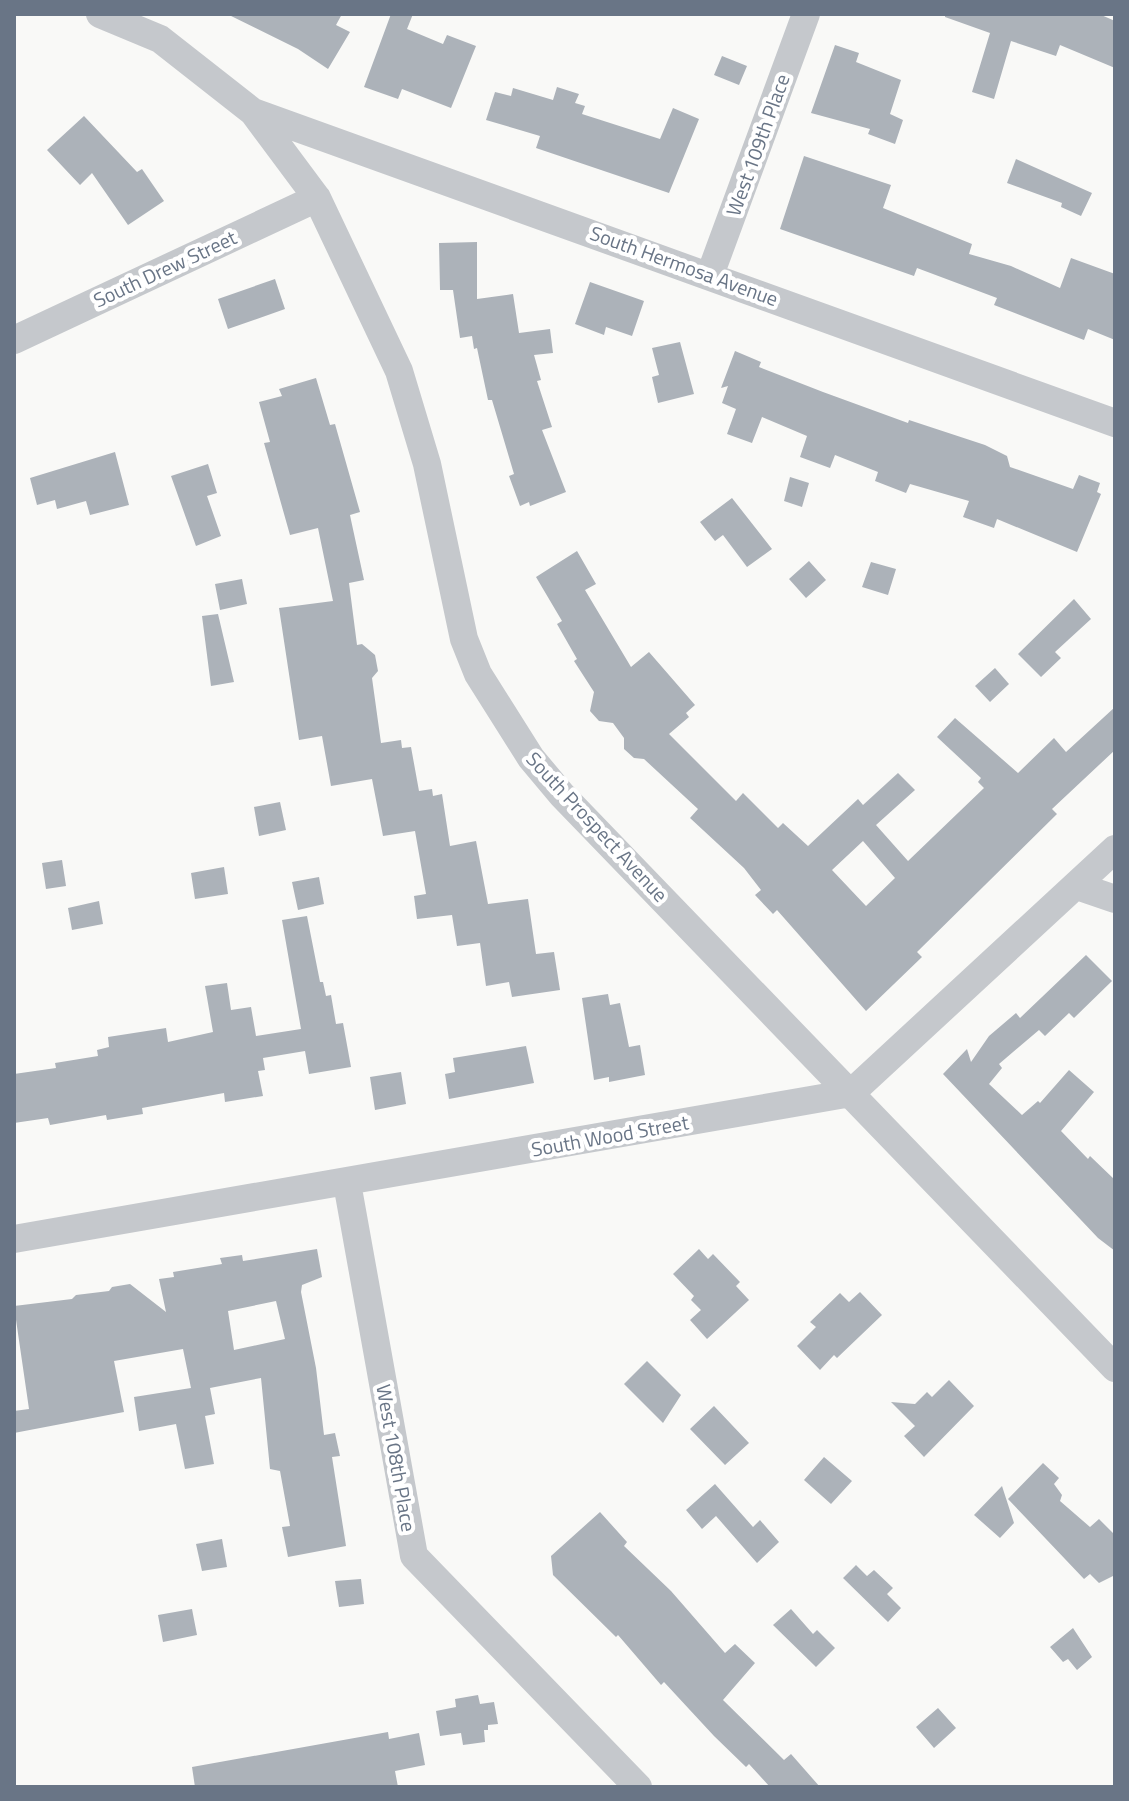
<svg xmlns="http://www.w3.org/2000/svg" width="1129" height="1801" font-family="'Titillium Web',sans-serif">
  <rect width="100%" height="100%" fill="#f9f9f7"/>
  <path fill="#acb2b9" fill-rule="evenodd" d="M227,14H342L336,25L350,32L328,69L298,49Z
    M391,14H413L407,29L443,44L447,35L476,46L451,108L402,89L398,99L364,87Z
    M945,14H1099L1115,21V68L1060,45L1056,56L1011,41L994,99L972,92L990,33L945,17Z
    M835,45L859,53L856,62L901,80L890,114L903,120L895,144L868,134L870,129L811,113Z
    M722,56L747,66L739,85L714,75Z
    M557,87L579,94L575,103L585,106L582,114L660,139L673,108L699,119L669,193L536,148L540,136L486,120L495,92L511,96L513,88L553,100Z
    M84,116L137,172L142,169L164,201L128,225L92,173L80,185L47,150Z
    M804,156L891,185L883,208L972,244L969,254L1011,266L1060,288L1071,258L1115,274V340L1088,329L1084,340L994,305L997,298L917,268L914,276L780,229Z
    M1016,159L1092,193L1081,216L1061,207L1062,203L1007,183Z
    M477,242V299L513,294L519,333L550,329L553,353L534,355L541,380L537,381L552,427L542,430L566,492L530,506L529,502L520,506L509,476L514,474L492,400H488L477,348L474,349L472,336L460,338L453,290H440L439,243Z
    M275,279L285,309L228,329L218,299Z
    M590,282L644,301L632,336L606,327L604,335L575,324Z
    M680,342L694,394L658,403L652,377L659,375L652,348Z
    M735,351L761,362L759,367L823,392L908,423L909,420L985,445L1007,456L1010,467L1073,489L1079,475L1100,483L1097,492L1101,494L1077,552L997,519L994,528L963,517L969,501L910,484L906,493L875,481L878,472L835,455L830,468L800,457L807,436L762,417L752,443L727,434L736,409L722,403L728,386L721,388Z
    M316,378L330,425L335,424L360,512L350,515L351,520L364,580L349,583L357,645L362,644L375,655L378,671L372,678L381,743L401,740L402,748L411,747L419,791L432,789L433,796L442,794L450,846L476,841L488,904L528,899L536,954L554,952L560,990L512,997L509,982L486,986L480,943L457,946L452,915L417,919L414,896L426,894L415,831L383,836L372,779L331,786L322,736L299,740L279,608L333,601L318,528L290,535L264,443L270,442L259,402L282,396L279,389Z
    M115,452L129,505L90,515L86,501L57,509L55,500L37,505L30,478Z
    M208,464L217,493L207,496L221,536L196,546L171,476Z
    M790,477L809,483L802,507L784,501Z
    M732,498L772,549L747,567L723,535L715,541L700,522Z
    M577,551L596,584L585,590L631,667L649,652L695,705L686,713L689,717L669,734L736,801L743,793L778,828L783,823L808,846L858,799L863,805L898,773L915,790L876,825L908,861L984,788L978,782L981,778L937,737L955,718L1018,773L1054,738L1066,752L1115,707V750L1052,809L1057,814L917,952L922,957L866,1011L777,910L773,914L755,895L761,890L744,868L690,818L698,809L644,759L634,758L624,749V738L613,723L599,721L590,711L594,692L574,661L577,659L557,624L562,621L536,577ZM863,841L895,878L866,906L832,870Z
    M809,561L826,580L806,598L789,579Z
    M871,562L896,569L888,595L862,587Z
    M242,579L247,604L220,610L215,584Z
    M1074,599L1091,619L1055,652L1061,658L1041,677L1018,654Z
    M218,614L234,682L211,686L202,616Z
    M995,668L1009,684L990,702L975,686Z
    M280,802L286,830L259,836L254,807Z
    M62,860L66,886L46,889L42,863Z
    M224,867L228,894L195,899L191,873Z
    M319,877L324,904L298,910L292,882Z
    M99,901L103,924L72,930L68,908Z
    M307,916L320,982H323L326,996L331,995L336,1024L343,1023L351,1067L309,1074L305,1051L263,1058L265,1070L258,1071L263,1096L225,1102L224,1093L142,1108L143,1114L107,1120L106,1115L50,1125L48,1118L14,1123V1074L56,1068L55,1063L98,1056L97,1050L109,1047L108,1037L166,1028L168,1042L213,1032L205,986L227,983L231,1010L251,1007L256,1036L301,1029L282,920Z
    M1086,955L1112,981L1074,1018L1069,1013L1045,1036L1039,1030L999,1064L1002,1068L989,1084L1022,1115L1038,1101L1040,1103L1069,1070L1094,1092L1061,1131L1088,1159L1090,1156L1115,1180V1251L1098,1238L943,1074L967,1049L971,1062L989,1036L1016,1013L1020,1018Z
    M608,994L610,1005L620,1003L629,1047L640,1045L645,1075L609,1082V1077L594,1080L582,998Z
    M526,1046L534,1083L449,1099L445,1074L455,1072L453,1058Z
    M401,1072L406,1104L375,1110L370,1077Z
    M317,1249L322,1277L302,1285L301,1292L316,1368L324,1435L335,1433L340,1456L332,1457L346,1546L288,1557L282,1527L290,1526L280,1471L270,1469L261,1378L210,1388L215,1414L205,1416L214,1464L185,1469L176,1424L139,1431L134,1397L191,1388L183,1349L114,1361L124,1412L14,1433V1411L29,1409L14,1306L72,1299L76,1295L109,1291L112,1287L130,1284L166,1312L159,1279L174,1277L173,1272L222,1264L220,1258L242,1255L243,1261ZM276,1301L285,1339L234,1350L228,1311Z
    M699,1249L708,1259L713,1254L740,1282L736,1286L749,1300L707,1339L690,1320L701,1310L691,1300L694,1296L673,1274Z
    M860,1292L882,1315L837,1358L834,1355L820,1370L797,1346L816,1327L810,1322L840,1293L849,1302Z
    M647,1361L681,1395L663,1423L624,1384Z
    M949,1380L974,1406L924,1457L904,1436L915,1426L891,1402L915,1404L927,1392L932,1397Z
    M714,1406L749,1443L725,1465L690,1429Z
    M824,1457L852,1481L831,1504L804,1480Z
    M1043,1463L1059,1478L1054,1484L1062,1495L1060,1501L1090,1527L1099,1519L1115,1535V1575L1099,1583L1090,1574L1084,1579L1008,1499Z
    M715,1484L753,1527L760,1520L779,1542L757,1563L716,1516L702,1529L686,1510Z
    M1002,1486L1014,1523L1000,1538L974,1515Z
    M600,1512L627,1542L624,1546L671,1591L725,1653L735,1644L755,1663L723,1700L784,1760L791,1754L820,1787H770L749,1764L746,1767L714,1736L664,1682L661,1685L618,1635L616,1637L553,1575L551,1556Z
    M222,1539L227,1567L202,1571L196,1544Z
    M856,1565L867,1576L874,1570L893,1588L887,1594L901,1608L888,1622L843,1578Z
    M361,1579L364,1604L339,1607L335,1581Z
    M192,1609L197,1635L163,1642L158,1615Z
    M791,1609L813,1634L817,1630L835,1648L816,1667L773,1625Z
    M1073,1628L1092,1657L1077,1670L1068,1659L1063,1662L1050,1647Z
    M478,1695L480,1704L494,1702L498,1724L488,1725V1730H484L485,1742L463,1745L461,1733L440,1736L436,1711L456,1707L455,1699Z
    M938,1708L956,1728L934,1748L916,1727Z
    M388,1732L389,1739L419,1733L425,1765L395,1771L398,1787H195L192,1767Z"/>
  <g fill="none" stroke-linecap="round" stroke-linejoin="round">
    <path stroke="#c5c8cc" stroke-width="28" d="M100,14L160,39L253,112L317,198L399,371L427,464L464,639L478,674L531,758L562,795L1115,1368
      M253,112L1115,423
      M710,275L806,14
      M14,340L317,198
      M1077,886L1115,899
      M347,1183L414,1556L638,1787
      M14,1239L851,1093L1115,849"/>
  </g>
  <g text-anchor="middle" stroke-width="8" stroke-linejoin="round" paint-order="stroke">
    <g font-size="20" fill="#697586" stroke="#fff">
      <text transform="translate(758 145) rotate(-70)" y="7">West 109th Place</text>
      <text transform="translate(684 266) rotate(20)" y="7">South Hermosa Avenue</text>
      <text transform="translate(165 269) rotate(-25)" y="7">South Drew Street</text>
      <text transform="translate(597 827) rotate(47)" y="7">South Prospect Avenue</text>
      <text transform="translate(610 1136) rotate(-10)" y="7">South Wood Street</text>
      <text transform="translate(396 1458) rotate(80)" y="7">West 108th Place</text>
    </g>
  </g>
  <rect width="1129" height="1801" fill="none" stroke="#697586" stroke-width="32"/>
</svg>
